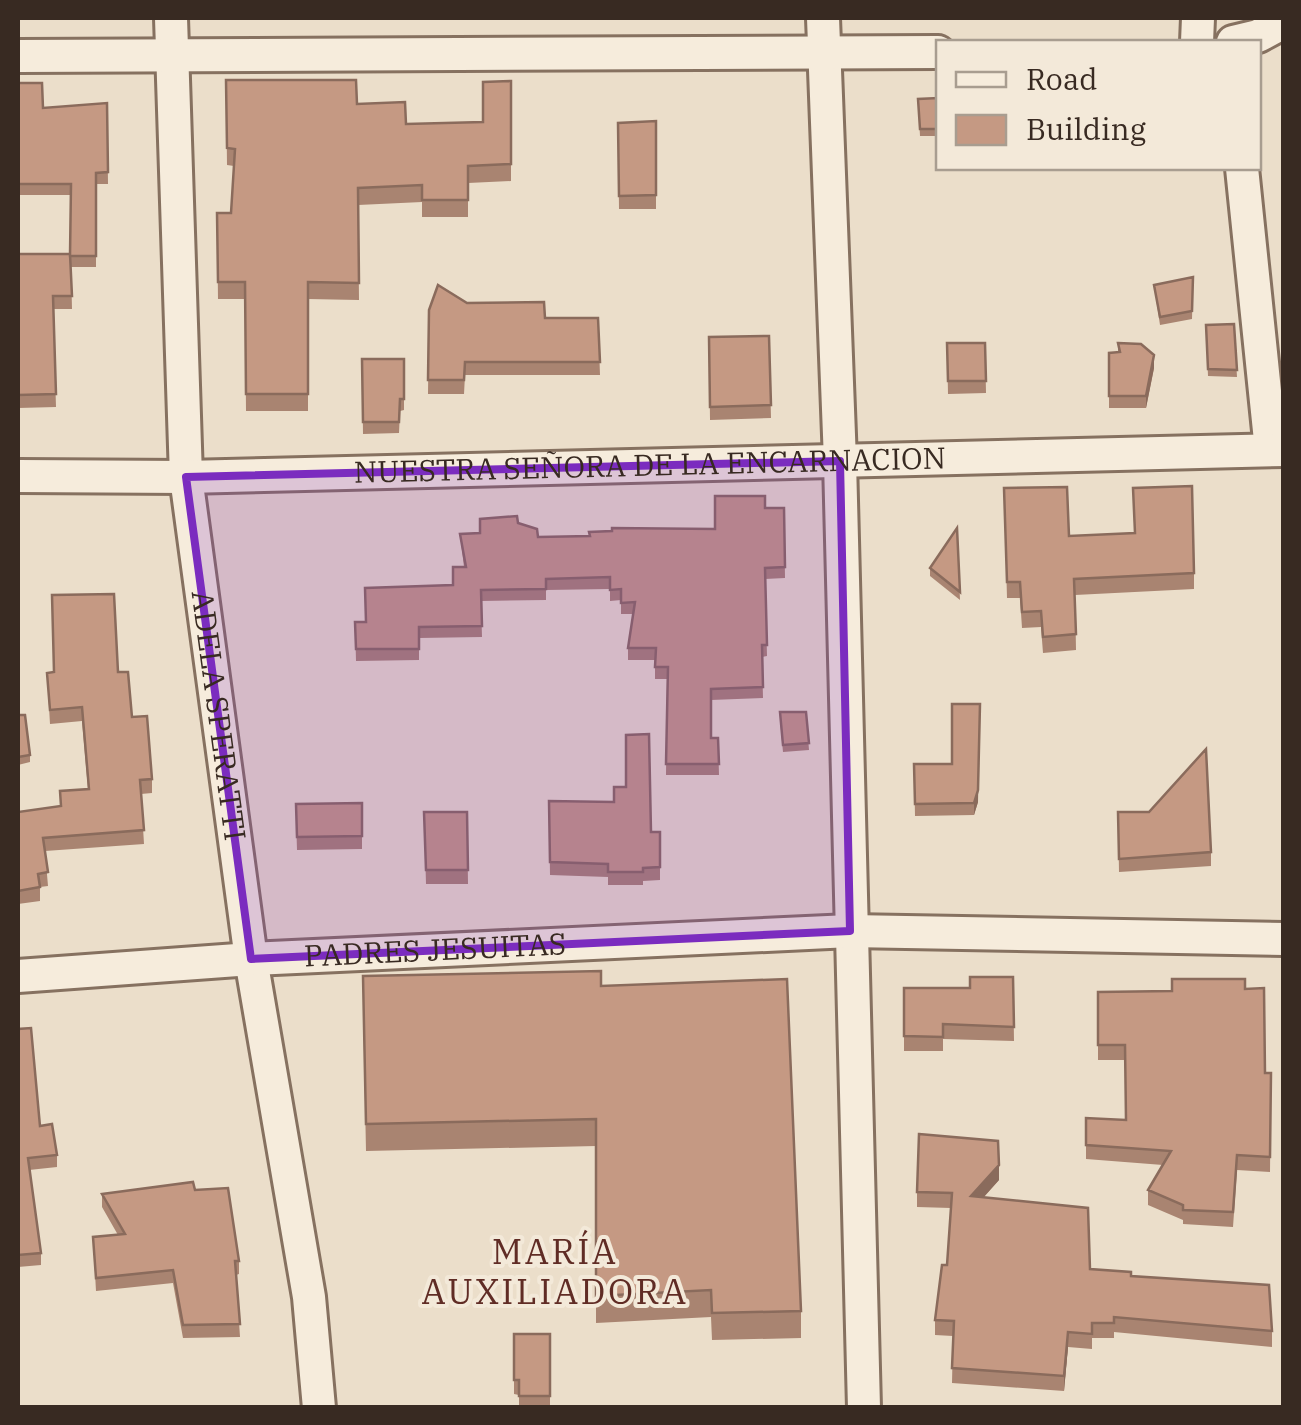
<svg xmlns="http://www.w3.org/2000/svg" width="1301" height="1425" font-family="'IBM Plex Serif',serif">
  <rect width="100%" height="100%" fill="#ebdeca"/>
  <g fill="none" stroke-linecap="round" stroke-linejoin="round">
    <g stroke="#867160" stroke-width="38">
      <g id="minor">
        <path id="s1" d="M171,18L186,477L251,959L309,1297L319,1408"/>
        <path d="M823,18L840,461L864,1408"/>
        <path d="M1197,42L1198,18"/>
        <path d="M1233,42L1258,36L1284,22"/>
        <path d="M18,56L938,52"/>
        <path d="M1242,168L1271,450"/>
        <path id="s2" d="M18,476L186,477L1284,450"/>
        <path id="s3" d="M18,976L251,959L850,931L1284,939"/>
      </g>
    </g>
    <use href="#minor" stroke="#f6ecdc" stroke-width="32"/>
  </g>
  <path fill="#a98471" d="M226,80L357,104L406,124L483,122L511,81V181L468,183V217H422V202L358,205L359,300L308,299V411H246L245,299H218L217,213H231L234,166L227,165Z
    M18,83L43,108L107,103L108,184H96V267H71L72,309H53L56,407L18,408V254H70V195H18Z
    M938,98V136H920L918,99Z
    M656,121V209H619L618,123Z
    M1193,277L1192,319L1160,325L1154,285Z
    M467,303L545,318H598L600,375H465L464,394H428L429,310Z
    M1234,324L1237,377L1208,376L1206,325Z
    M769,336L771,418L710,420L709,337Z
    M947,343H985L986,393L948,394Z
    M1118,343L1154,368L1146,408H1109V353H1118Z
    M362,359H404V410L400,411L399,433L363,434Z
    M1004,488L1069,536L1194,573V589L1075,595L1076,650L1043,653L1041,627L1022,628L1020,598H1007Z
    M765,508H784L785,578L765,579L767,656L762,657L763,698L711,700V738H718L719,775H666L667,679H655V660H628V648L633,614H621V600L610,601V589L546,590V600L481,601L482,637L419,638V660L356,661L355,622H366L453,585L464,567L460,534L480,533L518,523L538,537L590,536L715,529Z
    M957,528L960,600L930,576V568Z
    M118,672L152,779V793L141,794L144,844L45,851L48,886L40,887V901L18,904V812L60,806V791L88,789L82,721L50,724L47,673Z
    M806,712L809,750L783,752L780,720Z
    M18,715L30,755V762L18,765Z
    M914,764L978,802L974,815L915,816Z
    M549,801L614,802L651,832H660V880L643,881V885H608V877L550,875Z
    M362,803V849L297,850L296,817Z
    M424,812H467L468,884H426Z
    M1118,812L1211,852V866L1119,872Z
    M1013,977L1014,1041L943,1039V1051H904V988H970Z
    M601,986L801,1311V1338L712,1340L711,1317L596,1323V1146L366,1151L363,1003Z
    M1245,989L1265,1073H1271L1270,1172L1237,1170L1233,1227L1183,1224V1220L1148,1205V1190L1163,1165L1086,1159V1118L1126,1120L1125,1060H1098V992Z
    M18,1029L40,1126L57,1155V1167L29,1170L41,1253V1265L18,1267Z
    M999,1180L984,1197L1090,1269L1131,1276L1272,1331V1347L1114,1332V1338H1092V1349L1068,1347L1064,1391L952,1383L953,1336L935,1335V1320L947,1265L951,1208L917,1207V1192Z
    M195,1190L239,1261V1274L236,1275L240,1337L183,1338L173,1283L96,1291L93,1237L118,1235L102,1207V1194Z
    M514,1334H550V1408H519V1395L514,1394Z"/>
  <path fill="#8a6b5c" d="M1154,355V368L1146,408V396Z
    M980,704L978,802L974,815V803Z
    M999,1165V1180L971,1211V1196Z
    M1068,1332V1347L1064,1391V1376Z"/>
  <path fill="#c59983" stroke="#8a6b5c" stroke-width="2.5" d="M226,80H356L357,104L405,102L406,124L483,122V82L511,81V164L468,166V200H422V185L358,188L359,283L308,282V394H246L245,282H218L217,213H231L235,149L227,148Z
    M18,83H42L43,108L107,103L108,172L96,173V256H70L71,184H18Z
    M938,98V129H920L918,99Z
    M656,121V195L619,196L618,123Z
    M18,254H70L72,296H53L56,394L18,395Z
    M1193,277L1192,311L1160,317L1154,285Z
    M438,285L467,303L544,302L545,318H598L600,362H465L464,380H428L429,310Z
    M1234,324L1237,370L1208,369L1206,325Z
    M769,336L771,405L710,407L709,337Z
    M947,343H985L986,381H948Z
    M1118,343L1141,344L1154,355L1146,396H1109V353L1120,352Z
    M362,359H404V399H400L399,422H363Z
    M1192,486L1194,573L1074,579L1076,634L1043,637L1041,611L1022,612L1020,582H1007L1004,488L1067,487L1069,536L1135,533L1133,488Z
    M715,496H765V508H784L785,567L765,568L767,645H762L763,687L711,689V738H718L719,764H666L668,667H655L656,648H628L635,602L621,603V589L610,590V577L546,579V589L481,590L482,626L419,627V649H356L355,622H366L365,588L453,585V567H466L460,534L480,533V519L517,516L518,523L537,529L538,537L590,536L589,532L612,531V528L715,529Z
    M957,528L960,592L930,568Z
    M114,594L118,672H128L132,717L147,716L152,779L140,780L144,830L43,838L48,872L38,874L40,887L18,891V812L61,806L60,791L89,789L82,707L50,710L47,673L54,672L52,595Z
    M952,704H980L978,790L974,803L915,804L914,764H952Z
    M780,712H806L809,743L783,745Z
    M18,715H25L30,755L18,757Z
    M649,734L651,832H660V867L643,868V872H608V864L550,862L549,801L614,802V787H626V735Z
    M1206,749L1211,852L1119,859L1118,812H1149Z
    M362,803V836L297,837L296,804Z
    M424,812H467L468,870H426Z
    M601,971V986L787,979L801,1311L712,1313L711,1290L596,1296V1119L366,1124L363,976Z
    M970,977H1013L1014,1027L943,1024V1037L904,1036V988H970Z
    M1172,979H1245V989L1264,988L1265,1073H1271L1270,1157L1237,1155L1233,1212L1183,1210V1205L1148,1190L1171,1151L1086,1145V1118L1126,1120L1125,1045H1098V992L1172,991Z
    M31,1028L40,1126L52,1124L57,1155L28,1158L41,1253L18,1255V1029Z
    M919,1134L998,1141L999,1165L971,1196L1088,1208L1090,1269L1131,1272V1276L1269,1285L1272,1331L1114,1317V1323H1092V1334L1068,1332L1064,1376L952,1368L954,1321L935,1320L942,1265H947L952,1193L917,1192Z
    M193,1182L195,1190L228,1188L239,1261H235L240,1324L183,1325L173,1270L96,1278L93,1237L125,1234L102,1194Z
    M514,1334H550V1396H519V1380H514Z"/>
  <path fill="#7b2cbf" fill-opacity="0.2" stroke="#7b2cbf" stroke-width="8" stroke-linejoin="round" d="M840,461L850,931L251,959L186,477Z"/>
  <g text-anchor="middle" stroke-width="8" stroke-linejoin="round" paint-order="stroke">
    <g font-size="30" fill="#382a22" stroke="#f3e9d9">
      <text dy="10" stroke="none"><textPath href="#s2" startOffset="632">NUESTRA SEÑORA DE LA ENCARNACION</textPath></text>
      <text dy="10" stroke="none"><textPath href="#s1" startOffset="700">ADELA SPERATTI</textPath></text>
      <text dy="10" stroke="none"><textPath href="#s3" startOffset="418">PADRES JESUITAS</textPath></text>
    </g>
    <g font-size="35" letter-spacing="2.5" fill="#602c25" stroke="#f3e9d9">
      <text x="555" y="1264">MARÍA<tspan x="555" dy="40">AUXILIADORA</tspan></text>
    </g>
  </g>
  <rect width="1301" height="1425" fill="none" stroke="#382a22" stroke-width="40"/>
  <rect x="936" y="40" width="325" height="130" fill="#f3e9d9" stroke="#a89d90" stroke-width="2.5"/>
  <rect x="956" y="72" width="50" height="15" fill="#f6ecdc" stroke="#a89d90" stroke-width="2.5"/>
  <text x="1026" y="90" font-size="30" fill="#382a22">Road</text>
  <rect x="956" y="115" width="50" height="30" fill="#c59983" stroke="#a89d90" stroke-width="2.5"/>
  <text x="1026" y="140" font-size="30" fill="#382a22">Building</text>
</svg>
